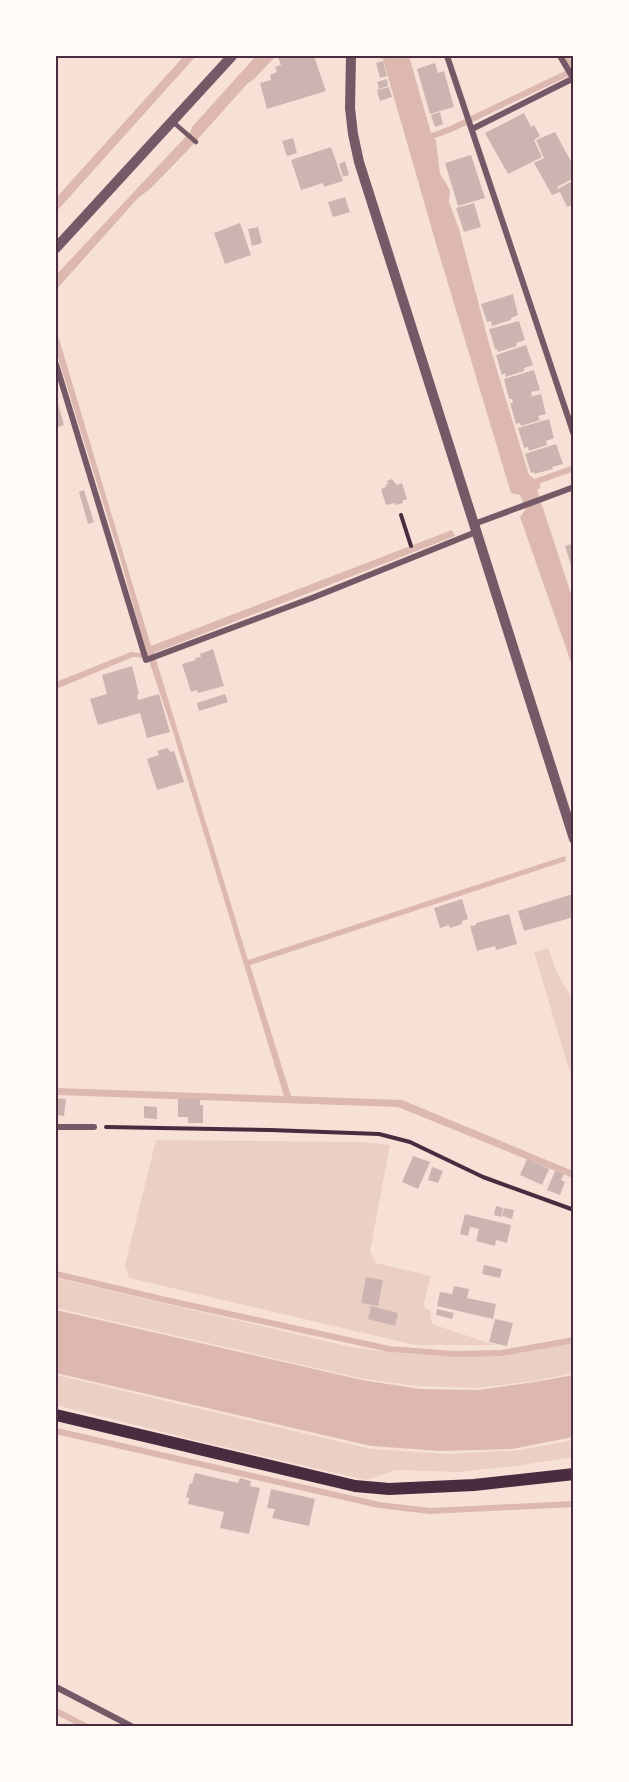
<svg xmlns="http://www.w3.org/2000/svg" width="629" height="1782" font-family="'Open Sans',sans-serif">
  <rect width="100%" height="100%" fill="#f7e1d7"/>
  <path fill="#ebcfc5" d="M548,948L557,973L573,1000V1083L534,952Z
    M156,1140L362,1142L390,1145L370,1251L376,1263L431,1276L423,1306L430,1311L432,1324L495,1345H415L129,1278L125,1265Z
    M56,1278L351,1347C430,1359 496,1361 573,1342V1373L534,1381L478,1388L416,1386L364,1379L56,1308Z
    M56,1375L371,1449L449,1454L520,1450L573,1440V1457L516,1466L458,1472L396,1470L366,1480L203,1442L56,1405Z"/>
  <path fill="#dcb8b0" d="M184,56H196L56,212V198Z
    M256,56H276L254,79L247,84L189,149L151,188L137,199L56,290V275L191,131L192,127Z
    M382,56H409L431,133L436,141L440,174L450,190L449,202L459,229L490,347L529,475L540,483V488L537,490L573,600V668L520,517L526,509L520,495L511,493L437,247Z
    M56,329L151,646L452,530L455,536L154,653L248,960L565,856L566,861L250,965L291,1096L402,1100L573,1171V1178L398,1107L56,1095V1088L284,1096L173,732L148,658L133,657L56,689V682L131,652L141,653L146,652L121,561L56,351Z
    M56,1310L362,1380L420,1389L479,1390L535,1382L573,1375V1437L512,1449L440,1451L371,1446L56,1373Z"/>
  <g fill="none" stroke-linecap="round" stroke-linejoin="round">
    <path stroke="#dcb8b0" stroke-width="6" d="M565,56L574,72
      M427,138L451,129L574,70
      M532,483L574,468
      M56,1274L170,1301L389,1349L454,1354L502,1353L574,1340
      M56,1431L379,1505L430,1511L574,1504
      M56,1711L85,1726"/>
  </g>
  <path fill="#ccb4b1" d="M282,56H314L326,91L267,109L260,83L271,80L270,75L277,72L275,67L281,65L278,57Z
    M383,61L387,76L380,78L376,63Z
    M435,63L438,73L444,71L454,107L430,114L417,69Z
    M387,79L388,86L379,89L377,82Z
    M389,87L392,97L380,101L377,90Z
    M440,112L443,124L435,127L431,115Z
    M524,113L531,127L534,125L540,136L534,140L542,157L508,174L485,133Z
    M555,132L574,167V178L557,187L558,189L574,180V204L567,207L560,192L552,195L534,163L544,158L536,140Z
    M293,138L297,153L287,156L282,141Z
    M331,147L343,181L324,187L323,183L301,190L291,160Z
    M471,155L485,198L458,206L445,163Z
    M345,161L349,175L343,177L339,164Z
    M345,197L350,212L333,217L328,202Z
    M474,203L481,227L464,232L456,208Z
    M240,223L251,255L225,264L214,233Z
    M258,227L262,243L252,246L248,229Z
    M513,294L518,315L511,318V320L492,326L491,321L487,322L481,304Z
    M519,321L525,340L516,343L517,346L498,352L497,349H495L489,329Z
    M526,345L533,365L524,368V371L506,377L505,373L502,375L496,355Z
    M534,370L540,390L531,392L532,396L522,399L541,394L546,414L538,416L540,420L521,426L520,423L516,424L510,403H513L512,399H509L504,379Z
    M56,397L64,425L56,428Z
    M549,419L554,438L546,441L547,445L529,451L528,447L524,448L518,428Z
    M556,444L563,464L552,467L553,469L534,474V472L531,473L525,454Z
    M392,479L397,485L402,483L407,499L402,501L403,503L396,505L395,503L386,505L381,489L386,487L385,485L388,484L387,481Z
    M84,490L94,522L88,524L79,492Z
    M574,543V572H573L565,546Z
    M213,649L224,686L198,693L197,690L191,692L182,664L196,660L195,658L201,657L200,654Z
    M132,666L139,694L137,695L138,700L159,694L170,732L147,738L140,713L98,725L90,699L107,694L102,675Z
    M225,694L228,702L199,711L197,703Z
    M168,748L170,752L174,751L184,782L157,790L147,759L159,755L157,751Z
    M573,894L574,917L524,931L518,911Z
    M462,899L468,919L462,921V924L450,928L449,925L440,928L434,908Z
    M509,914L517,944L496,950L495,946L477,951L470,926L476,925V923Z
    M56,1098L66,1099L64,1116L56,1115Z
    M178,1099H200V1105H203V1123H188V1117H178Z
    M144,1106L157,1107V1119L144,1118Z
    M413,1156L430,1162L418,1189L402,1182Z
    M527,1159L549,1169L542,1185L520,1175Z
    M432,1167L443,1171L438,1183L428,1180Z
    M555,1171L564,1174L561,1180L565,1182L560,1195L547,1190Z
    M496,1206L503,1208L501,1217L494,1215Z
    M504,1208L514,1210L512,1219L502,1216Z
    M465,1214L511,1225L507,1243L496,1240L495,1246L476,1241L479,1229L470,1227L468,1236L460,1234Z
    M484,1265L502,1269L500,1278L482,1274Z
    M366,1277L383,1280L378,1306L361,1303Z
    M454,1286L469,1289L467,1298L496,1304L493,1319L437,1306L440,1292L452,1294Z
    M371,1306L398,1313L395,1326L368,1319Z
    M437,1309L454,1313L452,1319L436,1315Z
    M495,1319L513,1323L507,1346L489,1342Z
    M195,1473L238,1483L240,1478L251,1481L250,1486L260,1488L249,1534L220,1528L224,1512L188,1504L189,1498L186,1497L190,1483L192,1484Z
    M271,1489L315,1499L309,1526L272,1518L275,1509L267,1508Z"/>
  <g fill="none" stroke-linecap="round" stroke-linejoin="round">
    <path stroke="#4a2c40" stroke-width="4" d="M401,515L411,546
      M106,1127L270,1130L379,1134L410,1142L483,1177L574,1210"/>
    <path stroke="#755966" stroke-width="4.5" d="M173,122L196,142"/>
    <path stroke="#755966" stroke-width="6" d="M447,56L574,435
      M560,56L573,78
      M472,129L574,78
      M56,364L146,660L312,598L476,532
      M474,524L574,487
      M56,1127H94
      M56,1687L131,1726"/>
    <path stroke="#755966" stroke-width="10" d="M351,56L350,108L353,134L359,162L574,839
      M56,248L232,56"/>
    <path stroke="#4a2c40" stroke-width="12" d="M56,1415L355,1486L389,1489L474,1485L574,1474"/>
  </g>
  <rect width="629" height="1782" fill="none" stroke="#fffaf5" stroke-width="114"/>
  <rect x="57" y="57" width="515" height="1668" fill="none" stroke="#4a2c40" stroke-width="2"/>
</svg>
